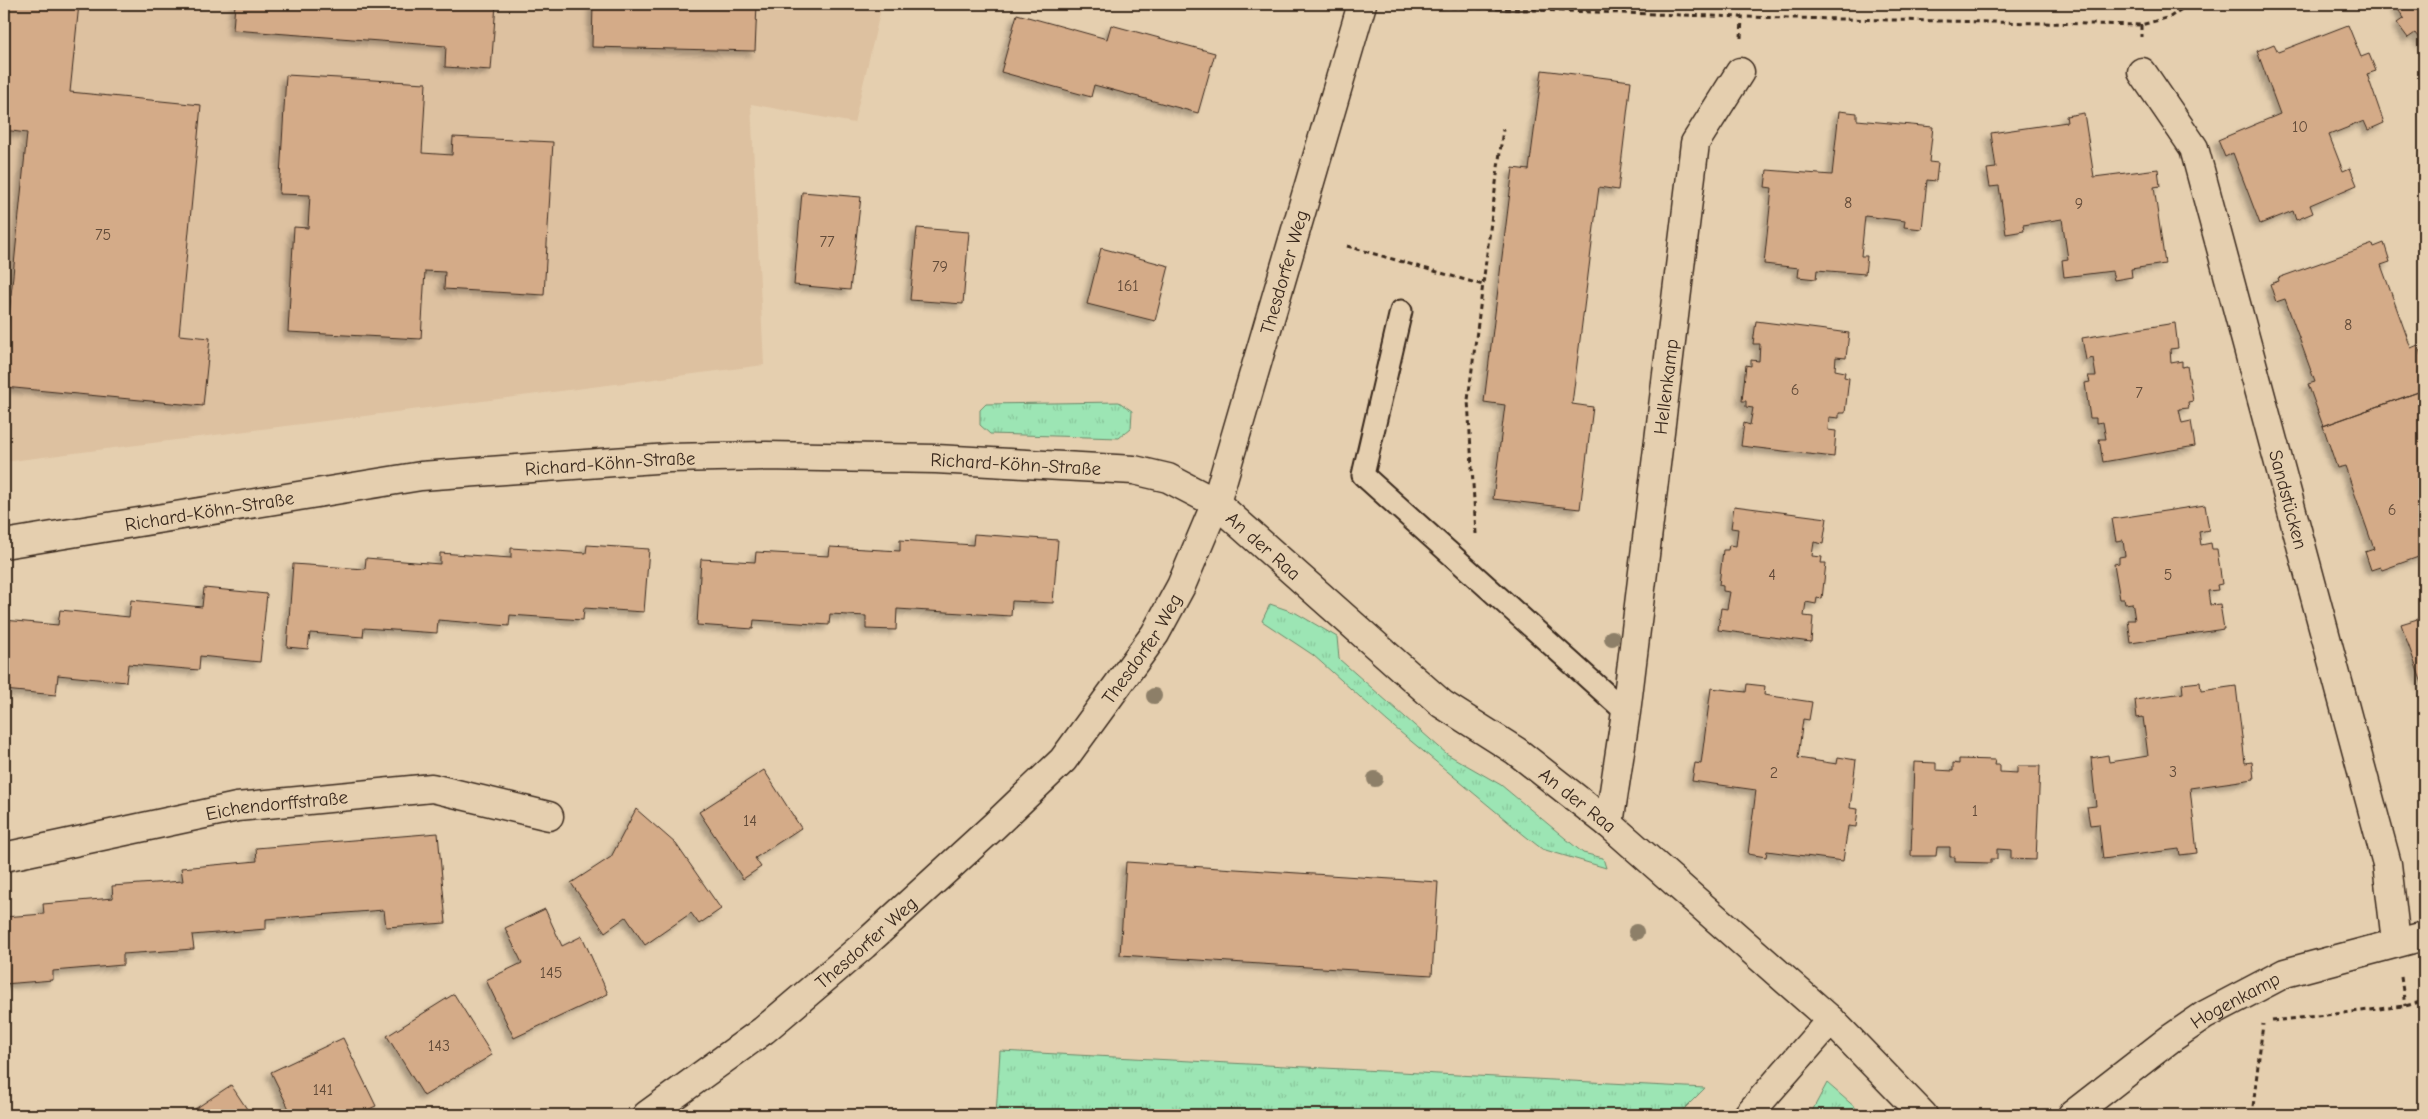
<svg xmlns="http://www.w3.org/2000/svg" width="2428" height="1119" font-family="'Comic Neue',sans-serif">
  <defs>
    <pattern id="grass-tufts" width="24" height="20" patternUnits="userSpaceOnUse" patternTransform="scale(1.25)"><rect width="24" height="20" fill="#9ce5b4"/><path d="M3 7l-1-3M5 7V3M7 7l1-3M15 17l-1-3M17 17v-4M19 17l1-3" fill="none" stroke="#87c59a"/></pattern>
    <filter id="shadow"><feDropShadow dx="-4.5" dy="4.5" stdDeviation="2.5" flood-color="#0004"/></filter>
  </defs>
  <rect width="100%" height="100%" fill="#e5cfaf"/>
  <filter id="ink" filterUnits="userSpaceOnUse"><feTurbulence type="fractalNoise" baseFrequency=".02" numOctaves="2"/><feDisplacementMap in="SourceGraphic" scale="10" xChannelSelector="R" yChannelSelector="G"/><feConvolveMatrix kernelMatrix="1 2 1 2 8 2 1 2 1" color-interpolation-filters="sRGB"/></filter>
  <g filter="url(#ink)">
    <path fill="#ddc1a0" d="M4,4H882L854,123L751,104L764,365L4,462Z"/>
    <path fill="url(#grass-tufts)" stroke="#6c8869" d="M1119,402L1132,411L1131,428L1119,438L990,434L980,425V410L986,404Z
      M1270,604L1296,613L1337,637L1339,659L1447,754L1501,785L1583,853L1603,858L1606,868L1542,849L1524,835L1388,722L1313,655L1262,621Z
      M1000,1051L1705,1088L1678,1115H996Z
      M1827,1083L1864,1115H1810Z"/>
    <path fill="#d4ab88" stroke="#3b2a1e" filter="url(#shadow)" d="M4,4H79L70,92L201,105L179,335L210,338L203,406L4,387V367L27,133L4,130Z
      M235,4H496L491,70L445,67L446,46L233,30Z
      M593,4H757L755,51L592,47Z
      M2394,4H2424V45L2415,33L2408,38L2397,23L2404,18Z
      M1017,14L1107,39L1111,25L1215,53L1198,113L1094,85L1091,97L1001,72Z
      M2348,25L2361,57L2369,54L2376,71L2367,74L2384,123L2368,130L2364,121L2329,135L2343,171L2350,168L2357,185L2310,205L2313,213L2296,220L2293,211L2260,224L2233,153L2225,157L2218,140L2280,114L2257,51L2274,44L2278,52Z
      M1542,70L1631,81L1618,190L1599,187L1572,404L1593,407L1580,509L1493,499L1505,405L1484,402L1513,168L1529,170Z
      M286,75L426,83L422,153L452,155L453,137L553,142L544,295L444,289L445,272L425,271L421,339L288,332L294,227L308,228L310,195L279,194Z
      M1839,111L1857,113V120L1933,127L1929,162L1938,163L1936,181L1927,180L1922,229L1904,227L1905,221L1865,216L1861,256H1867L1865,274L1817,270L1816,279L1798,277L1799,268L1764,264L1772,188L1765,187L1767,170L1832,175Z
      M2084,113L2094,177L2158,169L2160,186L2154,187L2165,264L2131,269L2132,277L2114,280L2112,271L2064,277L2062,260L2068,259L2062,219L2023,225L2024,231L2006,234L1999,186L1990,187L1987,169L1996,168L1991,133L2067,122L2066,116Z
      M802,192L861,197L850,290L794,285Z
      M917,228L969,232L963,304L910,300Z
      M2384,243L2390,262L2381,265L2411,348L2418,345L2424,364V390L2323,426L2308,384L2315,382L2285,299L2276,302L2270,284L2279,281L2278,278L2373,244L2374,247Z
      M1101,248L1169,266L1155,321L1087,304Z
      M1756,321L1849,333L1846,358L1836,357L1835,370L1845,372L1844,377L1849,378L1845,413H1839V418L1829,417L1828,430L1836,431L1834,457L1741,446L1744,423L1750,425L1753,408L1746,407V401H1742L1746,365L1751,366V360L1759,361L1760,344H1753Z
      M2175,323L2178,348L2170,349L2171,363L2182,361V367L2187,366L2193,401L2188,402L2189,408L2179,409L2182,423L2191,421L2195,446L2103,462L2099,439H2106L2103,422L2096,423V418H2090L2085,383L2090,382L2088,376H2096L2093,358L2086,360L2082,338Z
      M2424,390V555L2382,570L2380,567L2371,570L2365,552L2374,549L2345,466L2337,468L2323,426Z
      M2205,505L2209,530L2199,532L2201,545L2211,543L2212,549H2217L2222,584L2217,585L2218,590L2208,591L2210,605L2220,604L2224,629L2131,643L2128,620H2135L2133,607L2132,603L2125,604L2124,599H2120L2114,564L2119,563V557L2125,556L2123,540L2116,541L2112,519Z
      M1734,506L1827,518L1823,544L1814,542L1812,556L1822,557L1821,563H1826L1822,599L1817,598L1816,604L1806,602L1804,616L1813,617L1811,642L1718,630L1721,608L1727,609L1730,592L1723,591V586L1719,585L1723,550H1728L1729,545L1736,546L1738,529L1731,528Z
      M974,534L1058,540L1053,603L1012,601L1011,616L897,609L896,630L866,629V616L830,614L829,625L754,620L753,629L697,625L701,559L755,562L756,552L829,556L830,547L900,551V540L973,545Z
      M587,545L649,549L644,612L584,608L583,620L510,615L509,626L438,620L437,633L364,628L363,637L310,633L308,649L287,647L293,564L365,569L366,558L440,564V553L511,558V548L586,553Z
      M204,588L267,594L260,662L200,656L199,670L128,664L126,682L58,675L56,695L4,690V620L58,625L60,610L129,617L131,600L202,607Z
      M2424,617V689L2401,624Z
      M2200,682L2201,691L2236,686L2245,763L2252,762L2254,779L2190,788L2197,853L2180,855L2179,849L2103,859L2099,824L2090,825L2087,807L2096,806L2091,758L2108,755L2109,762L2148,756L2143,717L2137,718L2135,700L2183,693L2182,684Z
      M1747,684L1765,686L1764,695L1812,702L1809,720L1803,719L1798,758L1837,764L1838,757L1856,760L1850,808L1858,809L1856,827L1848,826L1843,861L1767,851L1766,857L1748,854L1756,790L1692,781L1695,763L1701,764L1711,688L1746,692Z
      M1959,759L1995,760L1994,765H2000V772L2017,773V766H2040L2036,860L2011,859V850L1997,849V859H1991V863L1955,862V857H1950V847H1937L1936,856H1911L1914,762L1936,763V770L1953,771V763L1959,764Z
      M764,770L801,828L755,858L761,867L743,879L699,812Z
      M636,809L676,844L721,909L699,924L691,913L645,945L626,917L605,932L571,883L611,857Z
      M438,833L446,923L386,927L384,910L266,919V929L192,935L194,949L123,954V965L53,971V980L4,984V917L44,914L43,904L113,898L112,886L183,881L181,868L257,861L256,848Z
      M1126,862L1438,882L1432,975L1120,955Z
      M545,909L562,946L582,936L608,994L514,1038L486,980L522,963L505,928Z
      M454,994L492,1055L424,1096L387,1036Z
      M343,1038L376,1106L356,1115H292L271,1072Z
      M231,1085L251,1115H186Z"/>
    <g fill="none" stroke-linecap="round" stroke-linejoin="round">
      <g stroke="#3b2a1e" stroke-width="25">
        <path id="lane" d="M1401,311L1363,475L1626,712"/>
      </g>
      <g stroke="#3b2a1e" stroke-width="31">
        <g id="street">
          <path id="s1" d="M2142,72L2194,148L2387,864L2396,942"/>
          <path id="s2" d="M1216,503L1442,704L1516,751L1609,824L1831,1020L1923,1115"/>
          <path id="s3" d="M1609,824L1626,712L1695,143L1740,72"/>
          <path id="s4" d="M4,857L237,807L432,788L549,816"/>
          <path d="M1748,1115L1831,1020"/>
          <path id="s5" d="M2072,1115L2170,1039L2205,1015L2285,973L2424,936"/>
        </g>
      </g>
      <g stroke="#3b2a1e" stroke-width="31">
        <g id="secondary">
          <path id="s6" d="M4,544L421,476L669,458L766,456L936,459L1134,470L1168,478L1216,503"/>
          <path id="s7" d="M647,1115L764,1030L864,945L994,826L1063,760L1155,634L1181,586L1216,503L1362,4"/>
        </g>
      </g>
      <path stroke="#3b2a1e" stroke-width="3" stroke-dasharray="5 4" stroke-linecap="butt" d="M1415,6L1742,17L2141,25L2170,17L2189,4
        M2141,25V37
        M1741,38L1742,17
        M1347,246L1483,285
        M1476,534L1468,400L1503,129
        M2401,977L2405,1006
        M2272,1021L2405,1006L2424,1001
        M2252,1115L2263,1024"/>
      <use href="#lane" stroke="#e5cfaf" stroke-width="21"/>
      <use href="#street" stroke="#e5cfaf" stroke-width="28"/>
      <use href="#secondary" stroke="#e5cfaf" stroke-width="28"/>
    </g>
    <g fill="#8d7f68">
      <circle cx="1612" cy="638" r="8"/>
      <circle cx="1154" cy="696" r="8"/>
      <circle cx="1375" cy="779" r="8"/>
      <circle cx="1636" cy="932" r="8"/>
    </g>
  </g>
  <g text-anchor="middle" stroke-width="4" stroke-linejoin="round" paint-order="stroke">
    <g font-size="16" fill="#614a38">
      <text x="2300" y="132">10</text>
      <text x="1848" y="208">8</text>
      <text x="2079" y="209">9</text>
      <text x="103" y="240">75</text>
      <text x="827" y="247">77</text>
      <text x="940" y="272">79</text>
      <text x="1128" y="291">161</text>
      <text x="2348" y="330">8</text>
      <text x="1795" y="395">6</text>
      <text x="2139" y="398">7</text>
      <text x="2392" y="515">6</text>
      <text x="1772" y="580">4</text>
      <text x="2168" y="580">5</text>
      <text x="2173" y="777">3</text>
      <text x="1774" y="778">2</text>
      <text x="1975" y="816">1</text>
      <text x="750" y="826">14</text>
      <text x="551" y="978">145</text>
      <text x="439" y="1051">143</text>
      <text x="323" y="1095">141</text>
    </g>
    <g font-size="19" fill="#3b2a1e" stroke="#e5cfaf">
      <text dy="7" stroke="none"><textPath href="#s7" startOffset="1089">Thesdorfer Weg</textPath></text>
      <text dy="7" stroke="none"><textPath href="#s3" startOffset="441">Hellenkamp</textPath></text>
      <text dy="7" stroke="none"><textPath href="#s6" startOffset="612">Richard-Köhn-Straße</textPath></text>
      <text dy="7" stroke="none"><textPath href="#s6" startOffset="1018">Richard-Köhn-Straße</textPath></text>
      <text dy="7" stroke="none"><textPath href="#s1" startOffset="456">Sandstücken</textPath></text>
      <text dy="7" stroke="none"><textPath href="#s6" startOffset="208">Richard-Köhn-Straße</textPath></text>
      <text dy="7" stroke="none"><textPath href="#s2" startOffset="64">An der Raa</textPath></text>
      <text dy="7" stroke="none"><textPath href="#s7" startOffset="684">Thesdorfer Weg</textPath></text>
      <text dy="7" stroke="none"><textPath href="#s2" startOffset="469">An der Raa</textPath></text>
      <text dy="7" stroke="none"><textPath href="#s4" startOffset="278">Eichendorffstraße</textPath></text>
      <text dy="7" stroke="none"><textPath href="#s7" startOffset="279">Thesdorfer Weg</textPath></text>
      <text dy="7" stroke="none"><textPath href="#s5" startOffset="200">Hogenkamp</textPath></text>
    </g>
  </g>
  <rect width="2428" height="1119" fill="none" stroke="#e5cfaf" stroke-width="20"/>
  <rect x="10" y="10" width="2408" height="1099" fill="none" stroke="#3b2a1e" stroke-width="2" filter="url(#ink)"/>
</svg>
